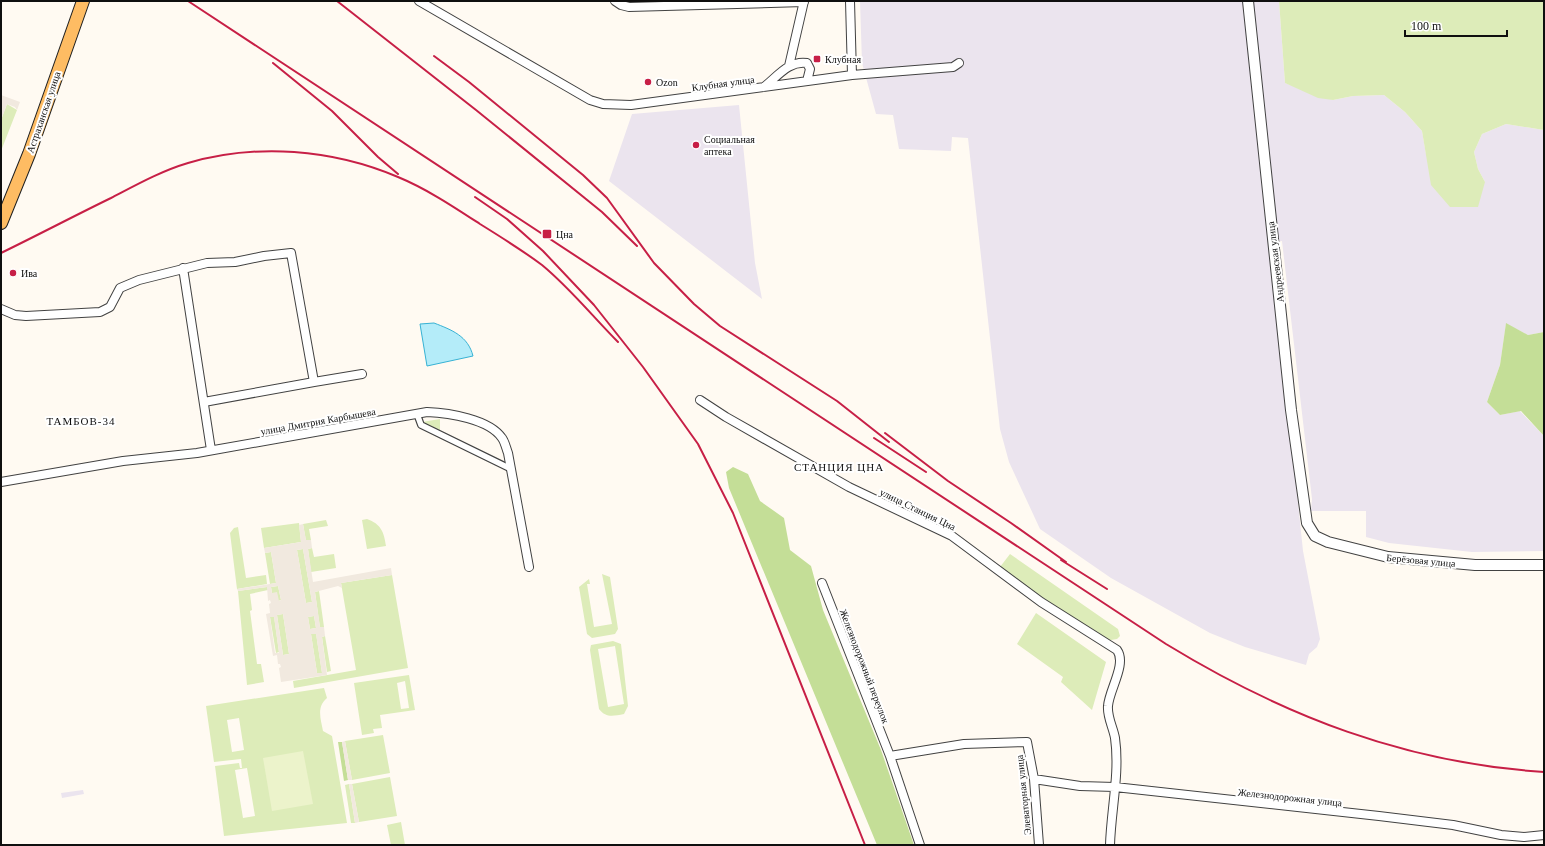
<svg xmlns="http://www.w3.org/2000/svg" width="1545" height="846" font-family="'Times New Roman',serif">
  <rect width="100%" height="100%" fill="#fffaf2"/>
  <path fill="#ebe4ee" d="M860,1H1279L1285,83L1333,100L1353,96L1384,95L1405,112L1422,131L1426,154L1485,182L1478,169L1474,152L1482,134L1506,124L1544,130V332L1528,335L1506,324L1500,365L1487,402L1500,415L1520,411L1544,436V551L1472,552L1389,543L1366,537V511H1311L1312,499L1282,241L1271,243L1303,551L1320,639L1317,647L1309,654L1306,665L1245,647L1210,633L1111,578L1040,529L1009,462L1000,429L968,138L952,137L951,151L899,149L893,115L876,114L862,63Z
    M739,105L755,263L762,299L609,181L632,114Z
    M83,790L84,794L62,798L61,793Z"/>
  <path fill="#ddecb9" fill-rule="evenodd" d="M1279,1H1544V130L1506,124L1482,134L1474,152L1478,169L1485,182L1478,207H1450L1431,185L1422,131L1405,112L1384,95L1353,96L1333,100L1318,98L1285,83Z
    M7,104L17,110L1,151V120Z
    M440,419V432L422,422Z
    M367,519C381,524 384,532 386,546L367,549L362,520Z
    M326,520L328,526L309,529L311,540L306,541L303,524Z
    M299,523L301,542L264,548L261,528Z
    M238,527L246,578L266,575L267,584L237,589L230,533L234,528Z
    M312,548L314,557L334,554L336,568L311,572L308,549Z
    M303,549L312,602L306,603L297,550Z
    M271,552L276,583L270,584L265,553Z
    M1010,554L1118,629L1120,636L1117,639L1111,640L1109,642L1049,603L1000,567Z
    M602,574L610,577L618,629L615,634L592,638L587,634L579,587L589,579L590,584H587L594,627L612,624Z
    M392,575L408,668L294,688L293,681L356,670L341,583Z
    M278,586L281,600L278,601L272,593L271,587Z
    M267,587L268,590L250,594L252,610L250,611L257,664H261L264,682L247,685L238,591Z
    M319,591L324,627L320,628L315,592Z
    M1036,613L1106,662L1092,710L1061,682L1063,677L1017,644Z
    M283,614L289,654L283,655L277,615Z
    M274,616L279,652L276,653L270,617Z
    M314,616L316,628L310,629L308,617Z
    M316,633L322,673H317L311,634Z
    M325,636L331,671L327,672L322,637Z
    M613,641L621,644L628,706L624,714C613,716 606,718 599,709L590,650L591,645ZM615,646L624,704L608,707L598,649Z
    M409,675L415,710L380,715L382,728L373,729L374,733L362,735L354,683ZM405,681L409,708L401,709L397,683Z
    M324,688L327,698C316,707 321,720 323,731L332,736L347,823L224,836L215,766L239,763L240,768H242L241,759L214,762L206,706ZM239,718L244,750L232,752L227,720ZM247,768L255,816L243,818L235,770Z
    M383,735L390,773L352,780L345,741Z
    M390,777L397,816L359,822L352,784Z
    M349,784L355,823H351L345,785Z
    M401,822L405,845H391L387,825Z"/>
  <path fill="#c4de97" d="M1506,323L1528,335L1544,332V436L1521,411L1500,415L1487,402L1500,365Z
    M733,467L748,474L760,501L784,518L790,550L811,566L823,610L881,750L914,845H877L729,488L726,472Z
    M338,742H342L348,780L344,781Z"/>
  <path fill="#ecf3cb" d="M303,751L313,804L272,811L263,758Z"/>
  <path fill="#f1e9df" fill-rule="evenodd" d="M1,95L20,102L17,110L15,107L7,104L1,120Z
    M303,524L306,540H311L312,548L308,549L313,582L391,568L392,575L341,583L342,588L338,586L315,592L320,627H324L325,636L322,637L327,675L281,682L279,668L281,667L280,664H278L277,655L273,656L266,614L270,613L269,604L271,603L270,600L268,601L267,587L238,591L237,589L276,583L271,552L265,553L264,548L301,542L299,525ZM303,549L312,602L306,603L297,550ZM278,586L281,600L279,601L277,592L272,593L271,587ZM283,614L289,654L283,655L277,615ZM314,616L316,628L310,629L308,617ZM270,617H274L279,653H275ZM311,634H316L322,673H317Z
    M345,741L352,780H348L342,742Z
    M349,784H352L359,822L355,823Z"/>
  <path fill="#b4ecf9" stroke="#37b2d4" d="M434,323C452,330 468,336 473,356L427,366L420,324Z"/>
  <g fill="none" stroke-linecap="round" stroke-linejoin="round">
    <g stroke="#424242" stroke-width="8">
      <path id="pedestrian" d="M417,414L421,425L511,469"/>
    </g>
    <g stroke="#424242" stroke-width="10">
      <path id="minor" d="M419,1L590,100L603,104L631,105L852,75L953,67L959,63
        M615,1L621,5L629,7L804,2
        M850,1L852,75
        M789,66L804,1
        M764,87C777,77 789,60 807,63L810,69L807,81
        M183,268L211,450
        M1,309L15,315L26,316L100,312L110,307L120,288L139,280L207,263L235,262L264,256L291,253L314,382L204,402
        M314,382L362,374
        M700,400L726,417L849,487L952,536L1041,602L1117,650C1127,664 1109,690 1108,706C1107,717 1113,727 1115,738C1120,773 1111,810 1110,845
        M1,482L123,461L197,453L427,412C449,413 489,419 502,438C505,442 506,448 508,453L529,567
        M822,583L890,756
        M1034,779L1080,786L1115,787L1379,816L1453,825L1501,835L1524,837L1544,835
        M920,845L890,756L964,744L1027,742L1034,779L1039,845"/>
    </g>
    <g stroke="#424242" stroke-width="12">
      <path id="tertiary" d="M1248,1L1291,410L1307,523L1315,536L1328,542L1388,557L1475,565H1544"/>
    </g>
    <g stroke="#202020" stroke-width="14">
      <path id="primary" d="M1,223L29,154L83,1"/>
    </g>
    <use href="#pedestrian" stroke="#fff" stroke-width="5.5"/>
    <use href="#minor" stroke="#fff" stroke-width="8"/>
    <use href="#tertiary" stroke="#fff" stroke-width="10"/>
    <use href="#primary" stroke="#febc63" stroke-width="12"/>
    <path stroke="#c71f46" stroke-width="2" d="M188,1L1166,644C1284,716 1405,763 1544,772
      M337,1L476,110L602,212L637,246
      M434,56L469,82L583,175L607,198L654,263L694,304L720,326L837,401L889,442
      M273,63L332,111L378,157L398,174
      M475,197L507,219L543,251L594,305L643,367L698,444L733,513L865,845
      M1,253C38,235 74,216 111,198C136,185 161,171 188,163C257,143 332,149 398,177C427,189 454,207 480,224C501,237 522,250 542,265C570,288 593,317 618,342
      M885,433L948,481L1011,523L1066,562
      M874,438L926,472
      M1061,560L1107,589"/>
  </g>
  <g fill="#c71f46" stroke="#fff" stroke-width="1.5">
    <rect x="813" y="55" width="8" height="8" rx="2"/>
    <circle cx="648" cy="82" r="4"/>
    <circle cx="696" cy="145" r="4"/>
    <rect x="542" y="229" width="10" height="10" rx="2"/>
    <circle cx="13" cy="273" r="4"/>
  </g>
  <g text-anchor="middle" stroke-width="4" stroke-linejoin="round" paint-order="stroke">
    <g font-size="10" fill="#0f0f0f" stroke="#fff" text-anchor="start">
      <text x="825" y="63">Клубная</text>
      <text x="656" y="86">Ozon</text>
      <text x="704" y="143">Социальная<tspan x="704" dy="12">аптека</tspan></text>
      <text x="556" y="238">Цна</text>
      <text x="21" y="277">Ива</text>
    </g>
    <g font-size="10" fill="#0f0f0f" stroke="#fff">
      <text transform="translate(723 83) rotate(-8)" y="4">Клубная улица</text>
      <text transform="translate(43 112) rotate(-71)" y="4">Астраханская улица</text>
      <text transform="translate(1275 262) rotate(-97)" y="4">Андреевская улица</text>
      <text transform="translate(318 421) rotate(-10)" y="4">улица Дмитрия Карбышева</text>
      <text transform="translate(918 509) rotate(26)" y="4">улица Станция Цна</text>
      <text transform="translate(1421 560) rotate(5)" y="4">Берёзовая улица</text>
      <text transform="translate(865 666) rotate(69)" y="4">Железнодорожный переулок</text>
      <text transform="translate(1023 795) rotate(-96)" y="4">Элеваторная улица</text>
      <text transform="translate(1290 797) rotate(6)" y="4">Железнодорожная улица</text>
    </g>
    <g font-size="11" letter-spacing="1" fill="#0f0f0f" stroke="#fff">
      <text x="81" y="425">ТАМБОВ-34</text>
      <text x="839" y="471">СТАНЦИЯ ЦНА</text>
    </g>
  </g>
  <rect width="1545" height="846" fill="none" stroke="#0f0f0f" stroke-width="4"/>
  <path d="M1405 30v6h102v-6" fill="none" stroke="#0f0f0f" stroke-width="2"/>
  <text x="1411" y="30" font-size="12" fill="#0f0f0f" stroke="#ffffff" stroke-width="3" paint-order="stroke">100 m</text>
</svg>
